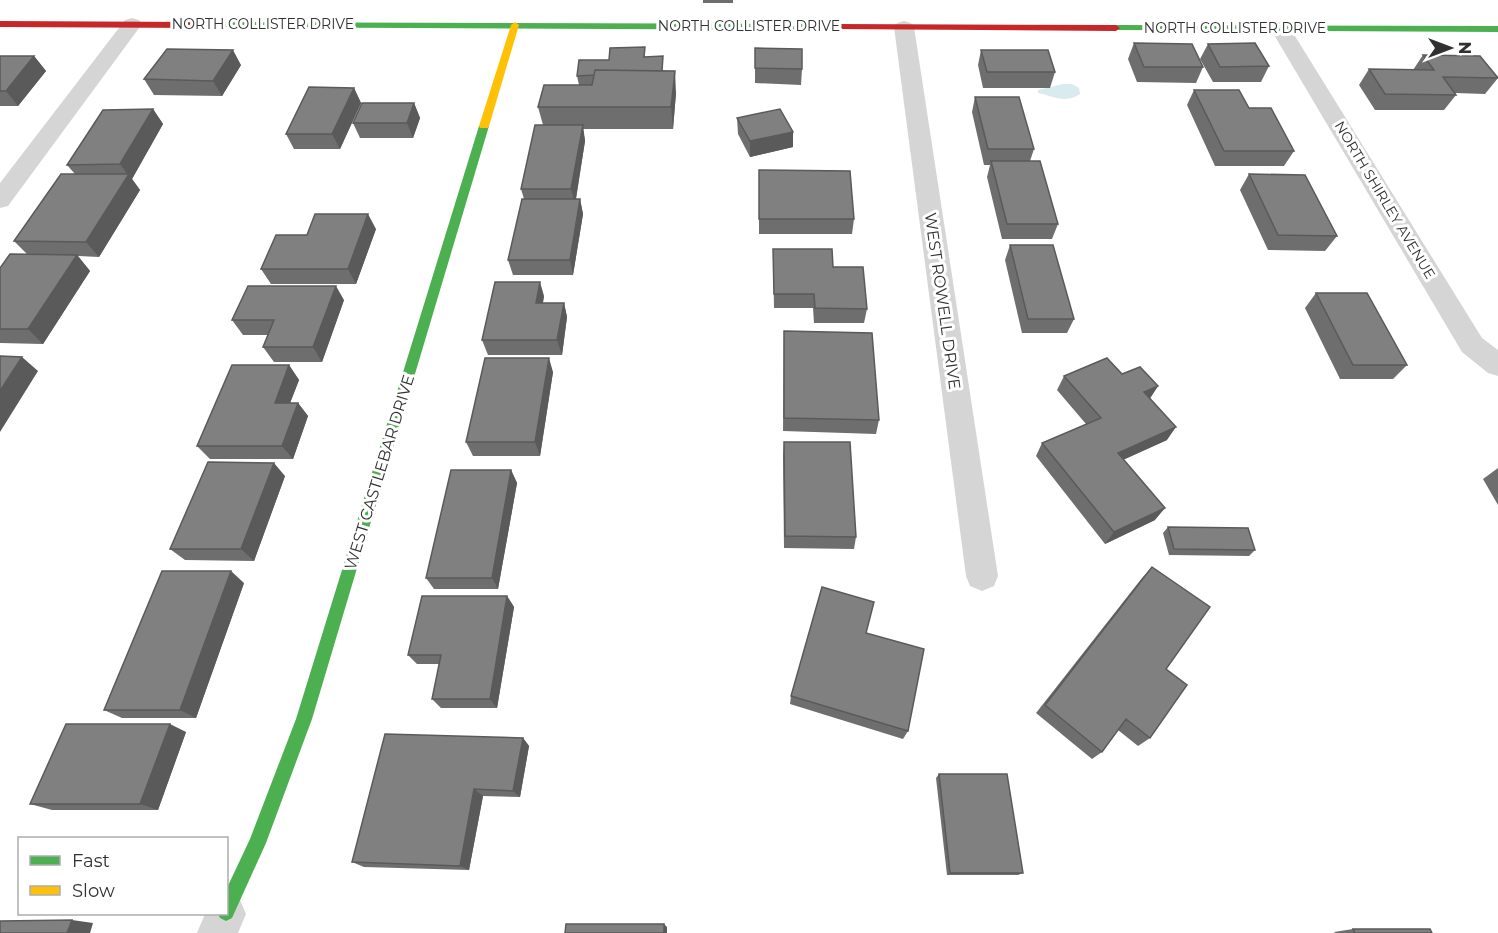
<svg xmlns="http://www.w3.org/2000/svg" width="1498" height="933" font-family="Montserrat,sans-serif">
  <rect width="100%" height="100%" fill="#fff"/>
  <path fill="#daebf0" d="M1063,84H1072L1079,88L1080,94C1064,105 1051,95 1038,93V90Z"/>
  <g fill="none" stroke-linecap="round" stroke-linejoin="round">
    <path fill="#d5d5d5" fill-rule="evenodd" d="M132,18L139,20L142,24L8,206L0,208V183L125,20Z
      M904,21L911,23L914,27L998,576L994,586L982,591L970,586L966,576L894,27L897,23Z
      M1280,22L1287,24L1290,28L1482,338L1498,350V376L1488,373L1462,352L1270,28L1273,24Z
      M226,894L240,900L246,914L238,933H197L205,914H226Z"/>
    <path fill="#4caf50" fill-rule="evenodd" d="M197,22L836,24L840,27L836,30L194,27V23Z
      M1116,25L1498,26V32L1113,30V26Z
      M484,123L489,126L312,719L266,843L232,918L226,921L220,918L218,914H226V890L250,839L296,719L479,126Z"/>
    <path fill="#ffc107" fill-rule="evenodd" d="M515,22L519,25L489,126L488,128H480L479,126L511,25Z"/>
    <path fill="#c62828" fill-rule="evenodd" d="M0,21L197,22L201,25L197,28L0,27Z
      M836,24L1116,25L1120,28L1116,31L833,29V25Z"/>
  </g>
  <path fill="#6e6e6e" d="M703,0H733V3H703Z
    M1134,43L1203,67L1196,83L1137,82L1128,59Z
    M1208,44L1269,66L1261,82H1213L1200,59Z
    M755,48L802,69L801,85L755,83Z
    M981,50L1055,72L1050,88H983L978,65Z
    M1423,55L1498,78L1485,94L1455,93L1456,95L1444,110H1375L1359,85L1369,69L1413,70Z
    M0,56H34L46,71L18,106H0Z
    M646,57L664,71L676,93L673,129H583L585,141L576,199H580L583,214L573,275H513L508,260L524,199L521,189L543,125L538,107L579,85L577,76L609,60Z
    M241,65L222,96L154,95L144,79Z
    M354,88L361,103L340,149H294L286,134Z
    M1194,90L1249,108L1294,151L1284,166H1215L1187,105Z
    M975,97L1034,149L1030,161L1058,224L1052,239H1002L987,177L990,165H984L972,112Z
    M414,103L420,118L413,138H360L353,123Z
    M153,109L163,124L132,179L140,190L99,257L78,256L90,271L43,344L0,343V268L27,254L14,241L75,174L67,165Z
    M737,118L793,132V147L750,157L738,134Z
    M759,170L854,219L852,234H759Z
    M1249,174L1337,236L1325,251L1268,250L1240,190Z
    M376,229L356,284H271L261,269L307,235Z
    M1010,245L1074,319L1067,333H1022L1005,260Z
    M773,249L833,267L867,309L864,323H814L813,308H774Z
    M1316,293L1407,365L1393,379H1340L1305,308Z
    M544,296L543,303H564L567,317L562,355H488L482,340Z
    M344,300L322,362H274L263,347L268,335H243L232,320Z
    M784,331L879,420L876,434L783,431Z
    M289,365L299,380L290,403H298L308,416L293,459H210L197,446Z
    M553,372L540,456H473L466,442Z
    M1122,374L1158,386L1150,398L1167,440L1123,460L1155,520L1105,544L1036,456L1042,443L1086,424L1057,390L1064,376Z
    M784,442L856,537L854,549L784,548L783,455Z
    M1498,468V505L1483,479Z
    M511,470L517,483L498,589H434L426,578Z
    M285,476L254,561L185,560L170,549Z
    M1168,527L1255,550L1249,556L1169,555L1163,533Z
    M1152,567L1166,669L1150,738L1138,746L1118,730L1102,752L1092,759L1036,713L1142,578Z
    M244,583L196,718H122L104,710Z
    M507,596L514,607L497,708H441L432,699L439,664H417L408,655Z
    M866,633L908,731L903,739L790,704L791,696Z
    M186,732L158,810H52L30,804Z
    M523,738L529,746L520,797L483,796L469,870L364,867L352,862Z
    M939,774L1023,873L1018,875H947L936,778Z
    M1353,929L1432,933H1335L1334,932Z"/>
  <path fill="#5a5a5a" d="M233,50L241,65L222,96L213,81Z
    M34,56L46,71L18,106L6,91Z
    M675,71L676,93L673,129L671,107Z
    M354,88L361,103L340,149L332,134Z
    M414,103L420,118L413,138L407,123Z
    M153,109L163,124L132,179L140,190L99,257L86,242L128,175L120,164Z
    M583,125L585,141L575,204L571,189Z
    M793,132V147L750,157V141Z
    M580,199L583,214L573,275L570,260Z
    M368,214L376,229L356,284L348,269Z
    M77,255L90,271L43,344L28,329Z
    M540,282L544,296L540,317L536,303Z
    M336,286L344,300L322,362L313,347Z
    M564,303L567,317L562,355L557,340Z
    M22,357L38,371L0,432V391Z
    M549,358L553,372L540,456L535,442Z
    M289,365L299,380L285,416L275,403Z
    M1158,386L1149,400L1144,392Z
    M298,403L308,416L293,459L282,446Z
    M1176,427L1167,440L1109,466L1118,453Z
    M274,463L285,476L254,561L241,549Z
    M511,470L517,483L498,589L492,578Z
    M1165,508L1155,520L1105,544L1114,532Z
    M231,571L244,583L196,718L180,710Z
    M507,596L514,607L497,708L490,699Z
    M170,724L186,732L158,810L140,804Z
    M523,738L529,746L520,797L513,791Z
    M474,789L483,796L469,870L460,866Z
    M72,920L93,923L90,933H67Z
    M664,924L667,927V933H664Z"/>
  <path fill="#808080" stroke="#5a5a5a" stroke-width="1.5" d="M1134,43L1192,44L1203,67H1144Z
    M1255,43L1269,66L1220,67L1208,44Z
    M645,47L644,57L663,56L662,71L595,70L594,75L577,76L579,60H609L610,48Z
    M755,48L802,49V69L755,68Z
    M167,49L233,50L213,81L144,79Z
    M981,50H1048L1055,72H987Z
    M1423,55L1480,56L1498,78L1443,77L1456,95L1385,94L1369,69L1434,70Z
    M0,56H34L6,91H0Z
    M595,70L675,71L671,107H538L544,85H592Z
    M309,87L354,88L332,134H286Z
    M1194,90H1239L1249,108H1271L1294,151H1224Z
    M975,97H1019L1034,149H988Z
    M362,103H414L407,123H353Z
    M153,109L120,164L67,165L103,110Z
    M780,109L793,132L750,141L737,118Z
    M535,125H583L571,189H521Z
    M991,161H1040L1058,224H1007Z
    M759,170L850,171L854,219H759Z
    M61,174H129L86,242L14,241Z
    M1249,174L1305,175L1337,236L1278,235Z
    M522,199H580L570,260H508Z
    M315,214H368L348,269H261L276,235H307Z
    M1010,245H1053L1074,319H1028Z
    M773,249H832L833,267H863L867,309L815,308L814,294H774Z
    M10,254L77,255L28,329H0V268Z
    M495,282H540L536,303H564L557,340H482Z
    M248,286H336L313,347H263L274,320H232Z
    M1316,293H1367L1407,365H1353Z
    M784,331L872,333L879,420L784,418Z
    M0,356L22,357L0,391Z
    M485,358H549L535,442H466Z
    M1107,358L1122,374L1140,367L1158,386L1144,392L1176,427L1118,453L1165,508L1114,532L1042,443L1101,418L1064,376Z
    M232,365H289L275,403H298L282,446H197Z
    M784,442H850L856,537L785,536Z
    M208,462L274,463L241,549H170Z
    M451,470H511L492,578H426Z
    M1168,527L1248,528L1255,550L1174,549Z
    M1152,567L1210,607L1166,669L1187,685L1150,738L1126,719L1102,752L1045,705Z
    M162,571H231L180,710H104Z
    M822,587L874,602L866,633L924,649L908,731L791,696Z
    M422,596H507L490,699H432L441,655H408Z
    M66,724H170L140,804H30Z
    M385,734L523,738L513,791L474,789L460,866L352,862Z
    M939,774H1007L1023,873H950Z
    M72,920L67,933H0V921Z
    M566,924H664V933H565Z
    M1353,929H1430L1432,933H1355Z"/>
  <g text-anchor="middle" stroke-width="6" stroke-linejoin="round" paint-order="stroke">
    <g font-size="14" fill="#313131" stroke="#fff">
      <text x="263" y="29">NORTH COLLISTER DRIVE</text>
      <text x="749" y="31">NORTH COLLISTER DRIVE</text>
      <text x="1235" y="33">NORTH COLLISTER DRIVE</text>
      <text transform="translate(1385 200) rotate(59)" y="5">NORTH SHIRLEY AVENUE</text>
    </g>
    <g font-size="16" fill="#313131" stroke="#fff">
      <text transform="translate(943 301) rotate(82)" y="6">WEST ROWELL DRIVE</text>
      <text transform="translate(379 472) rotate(-73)" y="6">WEST CASTLEBAR DRIVE</text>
    </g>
  </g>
  <rect x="18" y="837" width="210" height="78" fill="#ffffff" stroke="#adadad" stroke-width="1.5"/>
  <rect x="30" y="856" width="30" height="9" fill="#4caf50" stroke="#adadad" stroke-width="1.5"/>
  <text x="72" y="867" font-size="18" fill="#313131">Fast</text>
  <rect x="30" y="886" width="30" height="9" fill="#ffc107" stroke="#adadad" stroke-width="1.5"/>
  <text x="72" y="897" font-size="18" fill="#313131">Slow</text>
  <g transform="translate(1450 48) rotate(90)" stroke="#ffffff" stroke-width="4.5" paint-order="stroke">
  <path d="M0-4.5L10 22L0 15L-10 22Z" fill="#313131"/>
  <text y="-9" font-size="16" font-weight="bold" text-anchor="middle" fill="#313131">N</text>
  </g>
</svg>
